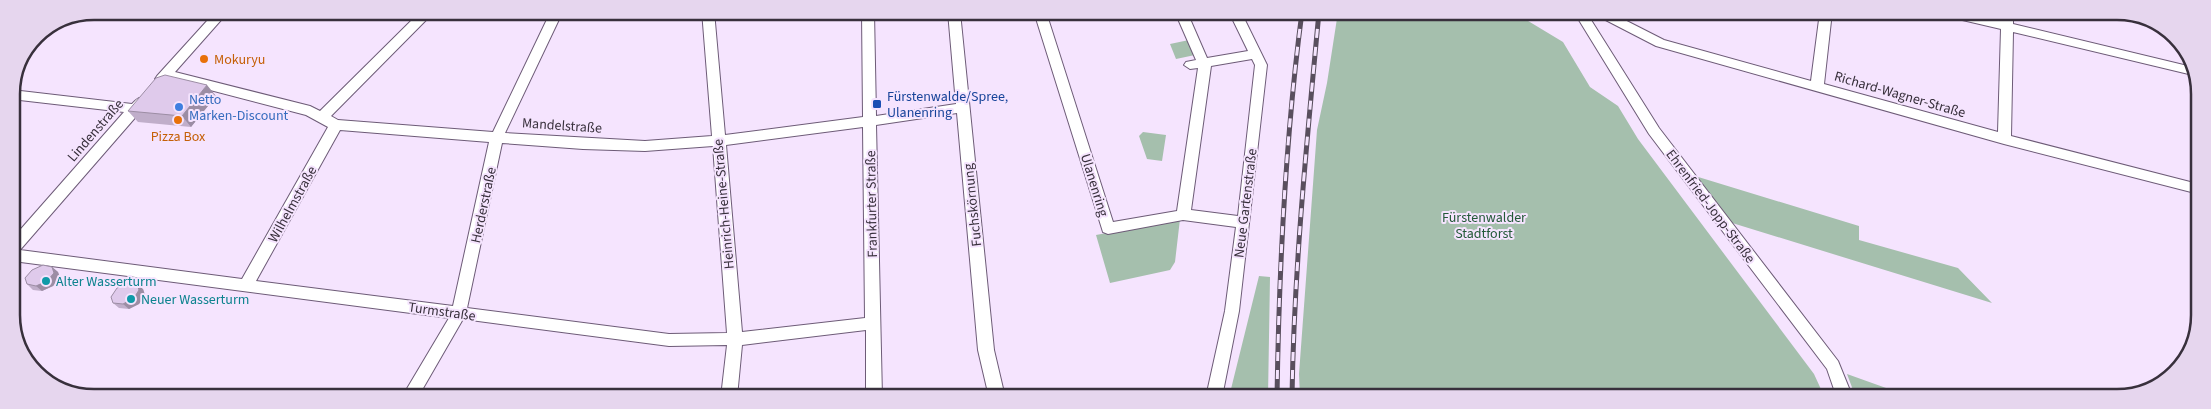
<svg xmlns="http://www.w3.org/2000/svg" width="2211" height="409" font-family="'Source Sans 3',sans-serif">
  <rect width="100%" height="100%" fill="#f5e4fe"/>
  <path fill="#a5bfad" d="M1338,12H1513L1563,42L1590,87L1618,106L1638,139L1814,374L1825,398L1300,397L1299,374L1317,130L1327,83Z
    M1189,40L1195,55L1176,59L1170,44Z
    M1143,132L1166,135L1162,161L1147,159L1139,136Z
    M1695,176L1859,226V240L1958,268L1992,303L1729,222Z
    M1180,219L1175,262L1170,270L1110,283L1096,235Z
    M1259,276L1270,277L1268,397H1229Z
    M1847,374L1914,398H1856Z"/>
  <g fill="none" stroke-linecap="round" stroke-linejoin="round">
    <g stroke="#6d5b77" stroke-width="2">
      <path id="minor" d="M216,11H229L175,72L310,106L320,111L421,11H435L331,116L338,120L493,132L551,11H563L505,133L645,141L712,136L702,11H714L725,135L863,117L862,12H874L876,116L956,104L948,12H960L994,350L1005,397H989L978,350L957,113L876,125L882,397H866V330L742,345L737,397H721L727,345L669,346L463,319L418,397H402L449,318L13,261V238L124,112L11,99L12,90L132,104C137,99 139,96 147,98L148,101L147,104L20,250L242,279L328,127L306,115L168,79L161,83L157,82L155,79L157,76ZM863,127L865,318L742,332L726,145ZM340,130L489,142L453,306L256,281ZM502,143L583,149L645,151L713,146L727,333L669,334L467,308Z
        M1034,12H1046L1113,222L1177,211L1198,68L1190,69L1184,65L1186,62L1196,60L1175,12H1187L1207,58L1248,51L1229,12H1241L1267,65L1239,311L1222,397H1206L1225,311L1236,227L1183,220L1108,234L1103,232ZM1252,59L1255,65L1238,216L1191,210L1211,66Z
        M1574,12H1586L1659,128L1838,361L1853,398H1837L1827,369L1649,134Z
        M1594,12H1609L1664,40L1811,81L1820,12H1832L1824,84L1998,132L2001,29L1941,15L1939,12H1962L2001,21V12H2013V24L2192,67L2197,76L2013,32L2011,136L2198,184L2199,194L2004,144L1656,46L1596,15Z"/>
    </g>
    <use href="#minor" fill="#fff" fill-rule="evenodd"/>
    <g stroke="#594f5e" stroke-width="5">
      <path id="rail" d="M1277,397C1279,268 1285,140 1302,12
        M1292,397C1294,268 1307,140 1319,12"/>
    </g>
    <use href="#rail" stroke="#f5e4fe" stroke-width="3" stroke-dasharray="9" stroke-linecap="butt"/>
  </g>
  <path fill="#c0aeca" d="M437,11H457L452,17L438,14Z
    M216,96L191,127L138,122L128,111Z
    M52,267L58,272L60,278L53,286L42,291L33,290L27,284Z
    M143,289L145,295L139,304L129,309L119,308L113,303Z"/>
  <path fill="#9c8da4" d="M448,11H457L452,17Z
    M207,85L216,96L191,127L182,116Z
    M52,267L58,272L60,278L53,286L42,291L36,286Z
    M137,284L143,289L145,295L139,304L129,309L123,304Z"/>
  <path fill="#dfcaeb" stroke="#9c8da4" d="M165,75L207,85L182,116L128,111L156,78Z
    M43,265L52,267L54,273L47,281L36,286L27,284L25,278L32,270Z
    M128,283L137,284L139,290L134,298L123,304L113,303L111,297L117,288Z"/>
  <g fill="#e8710a" stroke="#f5e4fe" stroke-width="2">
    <circle cx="204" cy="59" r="5"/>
    <circle cx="178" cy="120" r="5"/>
  </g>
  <rect fill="#1a4fb4" stroke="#f5e4fe" stroke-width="2" x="872" y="99" width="10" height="10" rx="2.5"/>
  <circle fill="#3f7fe0" stroke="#f5e4fe" stroke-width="2" cx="179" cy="107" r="5"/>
  <g fill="#0f9aa8" stroke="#f5e4fe" stroke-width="2">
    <circle cx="46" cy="281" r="5"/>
    <circle cx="131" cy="299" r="5"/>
  </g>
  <g text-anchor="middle" stroke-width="4" stroke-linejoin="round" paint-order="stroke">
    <g font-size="14" fill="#c56008" stroke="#f5e4fe" text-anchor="start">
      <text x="214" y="64">Mokuryu</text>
      <text x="178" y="141" text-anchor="middle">Pizza Box</text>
    </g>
    <g font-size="14" fill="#38303c" stroke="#f5e4fe">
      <text transform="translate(1900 94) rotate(16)" y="5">Richard-Wagner-Straße</text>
      <text transform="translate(562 125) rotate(4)" y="5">Mandelstraße</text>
      <text transform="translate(95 130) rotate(-49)" y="5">Lindenstraße</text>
      <text transform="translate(1095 185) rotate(73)" y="5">Ulanenring</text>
      <text transform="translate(1245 203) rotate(-83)" y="5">Neue Gartenstraße</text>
      <text transform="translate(292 204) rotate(-61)" y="5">Wilhelmstraße</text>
      <text transform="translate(723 204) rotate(-95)" y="5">Heinrich-Heine-Straße</text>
      <text transform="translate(871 204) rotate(-91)" y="5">Frankfurter Straße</text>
      <text transform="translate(483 205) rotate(-78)" y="5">Herderstraße</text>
      <text transform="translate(972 205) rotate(-96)" y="5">Fuchskörnung</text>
      <text transform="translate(1711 206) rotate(53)" y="5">Ehrenfried-Jopp-Straße</text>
      <text transform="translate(442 311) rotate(8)" y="5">Turmstraße</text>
    </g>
    <g font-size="14" fill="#164399" stroke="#f5e4fe" text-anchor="start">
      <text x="887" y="101">Fürstenwalde/Spree,<tspan x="887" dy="16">Ulanenring</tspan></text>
    </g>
    <g font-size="14" fill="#366cbe" stroke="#f5e4fe" text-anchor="start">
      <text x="189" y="104">Netto<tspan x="189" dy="16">Marken-Discount</tspan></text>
    </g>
    <g font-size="14" fill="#235938" stroke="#f5e4fe">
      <text x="1484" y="222">Fürstenwalder<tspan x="1484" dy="16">Stadtforst</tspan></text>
    </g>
    <g font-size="14" fill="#0d838f" stroke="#f5e4fe" text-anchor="start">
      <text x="56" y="286">Alter Wasserturm</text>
      <text x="141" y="304">Neuer Wasserturm</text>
    </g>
  </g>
  <path d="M0 0H2211V409H0ZM94 20H2117A74 74 0 0 1 2191 94V315A74 74 0 0 1 2117 389H94A74 74 0 0 1 20 315V94A74 74 0 0 1 94 20Z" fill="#e6d6ee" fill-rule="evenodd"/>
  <path fill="none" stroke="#38303c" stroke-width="2.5" d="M94 20H2117A74 74 0 0 1 2191 94V315A74 74 0 0 1 2117 389H94A74 74 0 0 1 20 315V94A74 74 0 0 1 94 20Z"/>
</svg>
